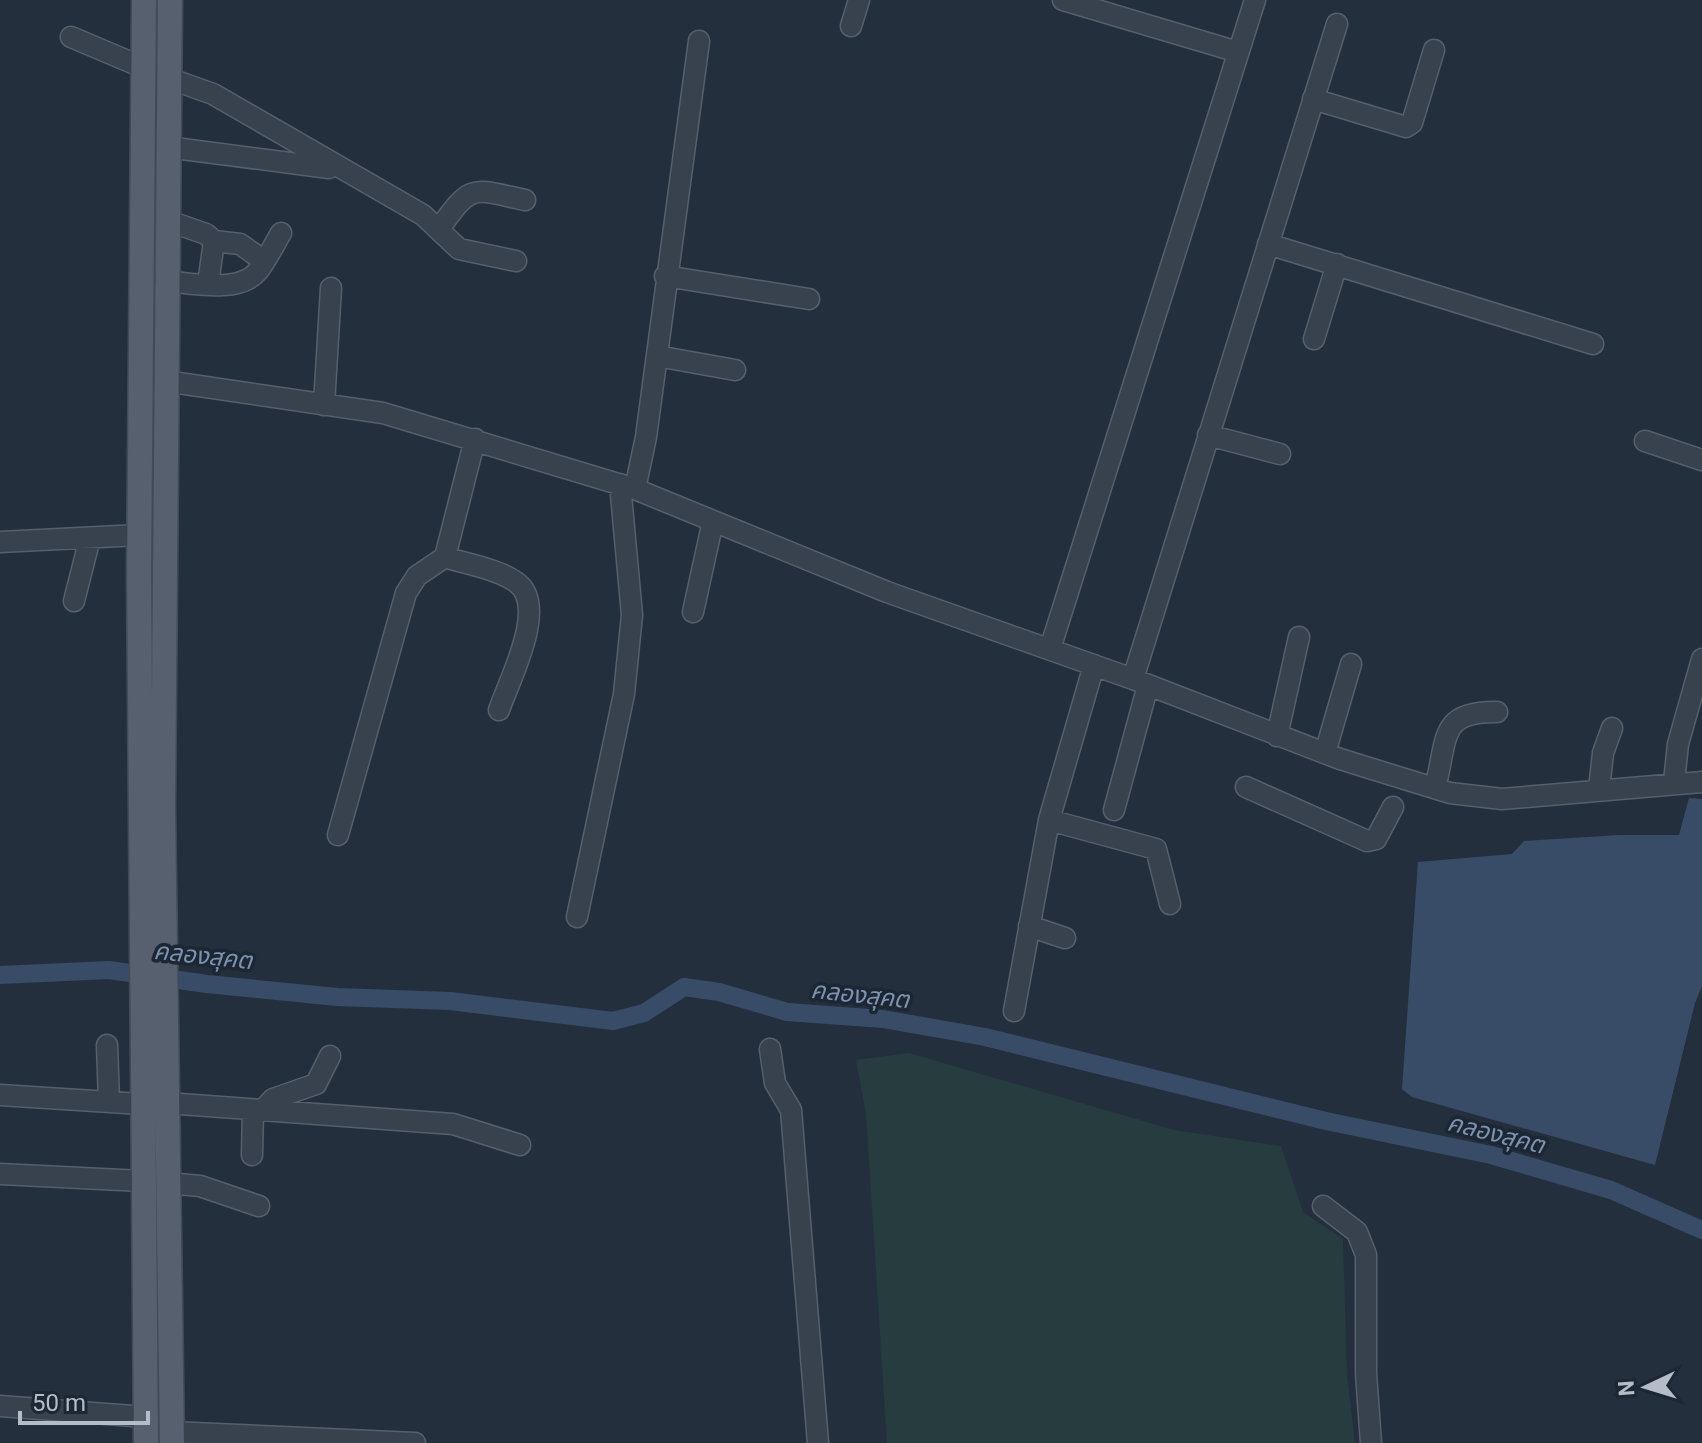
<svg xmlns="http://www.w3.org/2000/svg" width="1702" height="1443" font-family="Roboto,'Noto Sans Thai',sans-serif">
  <rect width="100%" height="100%" fill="#242f3e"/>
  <path fill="#263c3f" d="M909,1053L1174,1130L1281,1146L1303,1212L1343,1239L1347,1374L1355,1443H887L866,1114L856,1060Z"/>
  <path fill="#394c67" d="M1689,798L1702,799V986L1695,1003L1655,1165L1412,1097L1402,1089L1418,862L1512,854L1524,841L1619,835H1679Z"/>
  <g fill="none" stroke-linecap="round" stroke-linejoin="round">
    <path stroke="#394c67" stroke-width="18" d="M0,975L109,970L207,984L337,997L450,1001L613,1021L644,1013L684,987L719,992L787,1012L883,1019L985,1037L1326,1121L1491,1155L1611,1190L1702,1230"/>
    <g stroke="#565f6c" stroke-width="23">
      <path id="minor" d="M1063,0L1238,52
        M851,26L859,0
        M71,37L142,67
        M168,78L213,94L423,215L459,249L516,261
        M1313,99L1406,127L1412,123L1434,50
        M167,147L329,168
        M166,220L206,234L214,241L208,284
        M440,228C472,182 473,189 525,200
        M214,241L240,244L264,261
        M1268,244L1593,344
        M665,276L809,299
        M165,281C191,283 239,294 258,271C267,259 274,245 281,233
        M1314,339L1337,264
        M657,356L735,370
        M165,381L383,413L635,489L887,592L1133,679L1340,759L1450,793L1502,799L1702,782
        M324,405L331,288
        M1208,435L1280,454
        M1645,441L1702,460
        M635,489L646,437L699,41
        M0,542L139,535
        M445,557C466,564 498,569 516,582C549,605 510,678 499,710
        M74,601L90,538
        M693,612L713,521
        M1050,649L1255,0
        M1133,679L1337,24
        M1277,736L1299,637
        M1325,753L1351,664
        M1674,782L1678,744L1702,659
        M1246,787L1367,841L1376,839L1393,807
        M1435,788C1448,739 1438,711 1497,712
        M1599,789L1603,753L1612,728
        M1114,810L1148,685
        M1049,820L1156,849L1170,904
        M338,835L406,593L417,576L445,557L475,439
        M577,917L624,694L632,615L620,484
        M1029,926L1065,938
        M1014,1011L1049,820L1094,665
        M107,1045L109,1101
        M770,1049L775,1083L791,1110L818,1443
        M0,1095L141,1104
        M166,1103L453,1124L520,1145
        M263,1110L273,1099L316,1084L330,1056
        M252,1155L253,1110
        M0,1174L142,1181
        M167,1183L200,1186L259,1206
        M1323,1206L1357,1232L1366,1255V1373L1371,1443
        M0,1406L146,1417
        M172,1432L415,1443"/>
    </g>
    <g stroke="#414a57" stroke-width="27">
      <path id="major" d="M144,0L139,572L146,1443
        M170,0L163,807L172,1443"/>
    </g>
    <use href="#minor" stroke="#38414e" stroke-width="20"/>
    <use href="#major" stroke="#56606e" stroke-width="24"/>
  </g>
  <g text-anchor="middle" stroke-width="7" stroke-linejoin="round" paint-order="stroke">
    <g font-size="24" font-style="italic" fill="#7c92b1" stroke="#1d2633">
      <text transform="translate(203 956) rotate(6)" y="8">คลองสุคต</text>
      <text transform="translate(860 995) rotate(6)" y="8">คลองสุคต</text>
      <text transform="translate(1496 1134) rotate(14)" y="8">คลองสุคต</text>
    </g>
  </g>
  <g transform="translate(1646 1387) rotate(266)" stroke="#1d2633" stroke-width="6" paint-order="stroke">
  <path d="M0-6L14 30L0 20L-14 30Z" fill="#b4bcc9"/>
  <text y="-12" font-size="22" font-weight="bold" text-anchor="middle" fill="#b4bcc9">N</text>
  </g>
  <path d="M20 1411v12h128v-12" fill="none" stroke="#b4bcc9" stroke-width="4"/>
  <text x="32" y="1411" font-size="24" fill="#b4bcc9" stroke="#1d2633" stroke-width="6" paint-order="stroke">50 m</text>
</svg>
